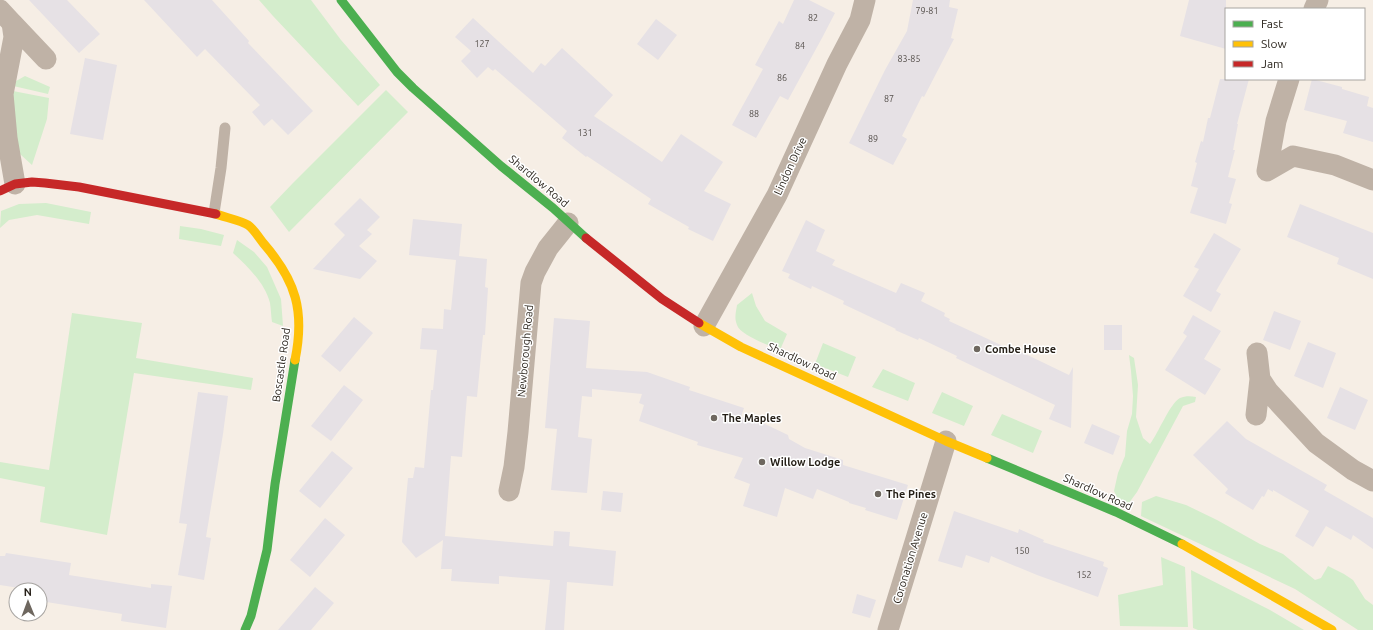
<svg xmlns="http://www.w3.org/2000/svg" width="1373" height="630" font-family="Ubuntu,sans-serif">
  <rect width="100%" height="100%" fill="#f6eee5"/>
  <path fill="#d4edcc" d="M259,0H311L341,40L380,85L358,106L273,16Z
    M25,76L50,87L48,94L9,85Z
    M386,90L408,112L289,232L270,207L293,183Z
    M13,91L49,98L47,119L32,165L9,144Z
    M46,203L91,212L89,224L37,215L9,220L0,228L1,211L19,204Z
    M180,226L201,229L224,235L221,246L179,239Z
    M237,240L254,252L267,267L281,299L283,326L272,322C271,316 271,309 270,303C265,283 248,267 233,253Z
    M752,293L756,306L765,321L787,334L780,350C770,346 740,335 737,325C734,318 736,312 737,305Z
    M72,313L142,323L136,358L253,378L251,390L134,373L107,535L40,522L45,487L0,478V462L49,470Z
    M823,343L856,357L848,377L815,364Z
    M1129,355L1134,358L1138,385L1136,417L1143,438L1150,444C1158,434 1170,403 1180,398C1185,396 1190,396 1196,397L1195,402L1183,406L1137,492L1126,507L1118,499L1114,491L1118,473L1125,456L1127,431L1132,414L1133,396L1131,371Z
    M883,369L915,383L908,401L872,387Z
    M942,392L973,406L964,426L932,413Z
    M1002,414L1042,431L1033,453L991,435Z
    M1156,496L1186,505L1217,520L1260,544L1283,554L1315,580L1321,578L1328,566L1344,574L1353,580L1365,599L1373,605V630H1358L1295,589L1141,516L1142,502Z
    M1161,557L1185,567L1188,627L1120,626L1118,595L1163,585Z
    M1191,570L1270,610L1304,630H1198L1193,628Z"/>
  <path fill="#e6e1e5" d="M29,0H67L100,34L79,53Z
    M144,0H212L249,41L248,43L313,111L288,135L272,119L264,126L252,112L260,105L205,49L197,57Z
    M794,0H809L835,13L822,38L788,100L780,96L756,138L732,125L763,69L755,65L779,21L783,24Z
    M913,0H950L949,7L958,9L951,38L954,39L924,97L922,96L902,136L907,139L893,165L849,143L885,70L907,31Z
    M1189,0H1226V49L1180,36Z
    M473,18L533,73L541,63L545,66L562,48L613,95L594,116L662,162L681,134L723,162L704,191L731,204L713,241L688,229L689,227L648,204L651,199L587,156L586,157L562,138L567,131L495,69L493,71L488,67L477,78L461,61L471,51L455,37Z
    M656,19L677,35L658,60L637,44Z
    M85,58L117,65L103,140L70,134Z
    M1220,79H1249L1237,124H1238L1233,150H1235L1228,177L1236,179L1229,203L1232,204L1226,224L1190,213L1198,188L1191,186L1197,163L1195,162L1201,141L1203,142L1208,118H1210Z
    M1312,79L1342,87V89L1369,97L1367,106L1373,108V142L1343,133L1347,121L1304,110Z
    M360,198L380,217L367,230L372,234L359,246L377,261L360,279L313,269L345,235L334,224Z
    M1300,204L1373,233V279L1337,264L1339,258L1287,237Z
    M413,219L462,224L459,256L487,259L485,287L488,288L485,335H483L477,397L467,396L462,457L451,456L445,536L553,546L554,531L570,532L569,546L616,551L613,586L567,582L564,630H545L550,580L499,576V584L451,581L452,569H441L443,540L416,558L402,542L408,478H413L415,467L424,468L431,390H433L437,350L420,349L422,328L443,329L444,309L451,310L456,260L409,255Z
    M806,220L825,230L816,251L835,260L832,265L896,293L901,283L925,293L921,301L945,313L944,316L950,319L949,321L1016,352L1017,350L1069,375L1073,367L1071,428L1049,419L1055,405L956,358L957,356L919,338L918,340L895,330L896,329L843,304L844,301L812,286L811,289L788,278L790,274L782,271Z
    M1214,233L1241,249L1216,291L1221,294L1211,312L1183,296L1199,269L1194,267Z
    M1274,311L1301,321L1290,350L1263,340Z
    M1193,315L1221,331L1204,359L1221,369L1205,395L1165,370L1187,336L1183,333Z
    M354,317L373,333L340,372L321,356Z
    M554,318L590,321L586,368L647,372L690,387L689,390L744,408L741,417L765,424L788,435L789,439L805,448L843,460V465L908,485L897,520L865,510L866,508L849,503V502L817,489L813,499L785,488L777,517L743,506L750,484L734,478L743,458L697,445L698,442L639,421L644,405L639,403L642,394L592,389V397L582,396L578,437L592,439L587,493L551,490L557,429L545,428Z
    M1104,325H1122V350H1104Z
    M1308,342L1336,353L1323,388L1294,376Z
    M344,385L363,400L331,441L311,426Z
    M1340,387L1368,400L1355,430L1327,418Z
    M198,392L228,396L223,434L206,537L211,538L204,580L178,575L187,524L179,523Z
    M1227,421L1246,439L1327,485L1324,490L1373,518V549L1353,535L1351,540L1326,526L1313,547L1295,536L1309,511L1273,490V492L1268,489L1264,497L1262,496L1253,510L1225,493L1228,489L1193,455Z
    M1092,424L1120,436L1113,455L1084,443Z
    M332,451L353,468L320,508L299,491Z
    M603,491L623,493L621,512L601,510Z
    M954,511L1018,533L1019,529L1044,540L1043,542L1104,562L1103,566L1108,568L1098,597L1037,575L991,556L989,563L966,555L962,568L938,561Z
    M325,518L345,535L310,577L290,560Z
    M6,553L71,563L69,575L151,588V584L172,586L166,628L121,621L122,614L40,601V590H32L0,585V556H5Z
    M315,587L334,603L311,630H278Z
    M857,594L876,600L870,618L852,613Z"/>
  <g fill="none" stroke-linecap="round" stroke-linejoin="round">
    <path stroke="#bfb2a6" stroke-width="11" d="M214,213L221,168L225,128"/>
    <path stroke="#bfb2a6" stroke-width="21" d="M1314,9L1318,0
      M0,10L12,23L14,37L3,94L7,138L15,184
      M12,23L46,59
      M1289,79L1276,121L1267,171L1293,156L1335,165L1373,180
      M704,326L777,195L837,64L860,20L865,0
      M1260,379L1268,391L1316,443L1353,470L1373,481
      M1256,415L1260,379L1257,353
      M509,491L514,467L518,432L531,283L535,272L548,248L568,223
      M888,630L946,441"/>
    <path stroke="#4caf50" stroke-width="9" d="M341,0L397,72L413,88L501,166L553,208L586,238
      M987,458L1116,512L1182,544
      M245,630L251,616L267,550L275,484L295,360"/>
    <path stroke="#ffc107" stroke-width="9" d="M216,214C224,217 242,221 248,225C254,229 259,238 264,244C296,281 305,311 295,360
      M699,323L741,347L946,441L987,458
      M1182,544L1332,630"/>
    <path stroke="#c62828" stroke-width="9" d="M0,191L15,184L32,182L45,183L79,187L216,214
      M586,238L662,299L699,323"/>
  </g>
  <g fill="#6e675f" stroke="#fff" stroke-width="1.5">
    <circle cx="977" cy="349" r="4"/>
    <circle cx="714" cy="418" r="4"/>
    <circle cx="762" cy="462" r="4"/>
    <circle cx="878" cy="494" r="4"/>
  </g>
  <g text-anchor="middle" stroke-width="3" stroke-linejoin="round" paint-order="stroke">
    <g font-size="9" fill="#56504c">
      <text x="927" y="14">79-81</text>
      <text x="813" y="21">82</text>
      <text x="482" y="47">127</text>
      <text x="800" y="49">84</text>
      <text x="909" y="62">83-85</text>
      <text x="782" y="81">86</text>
      <text x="889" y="102">87</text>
      <text x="754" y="117">88</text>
      <text x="585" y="136">131</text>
      <text x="873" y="142">89</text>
      <text x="1022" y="554">150</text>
      <text x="1084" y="578">152</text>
    </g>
    <g font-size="11" fill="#251f17" stroke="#fff">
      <text transform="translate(790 166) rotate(-65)" y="4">Lindon Drive</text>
      <text transform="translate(539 181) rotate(40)" y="4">Shardlow Road</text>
      <text transform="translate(525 351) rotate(-85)" y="4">Newborough Road</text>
      <text transform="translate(802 361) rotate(25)" y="4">Shardlow Road</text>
      <text transform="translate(281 365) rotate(-82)" y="4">Boscastle Road</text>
      <text transform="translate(1098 492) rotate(24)" y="4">Shardlow Road</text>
      <text transform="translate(910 558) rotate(-73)" y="4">Coronation Avenue</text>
    </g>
    <g font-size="11" font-weight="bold" fill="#251f17" stroke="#fff" text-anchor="start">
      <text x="985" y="353">Combe House</text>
      <text x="722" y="422">The Maples</text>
      <text x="770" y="466">Willow Lodge</text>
      <text x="886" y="498">The Pines</text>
    </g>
  </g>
  <rect x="1225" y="8" width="140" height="72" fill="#ffffff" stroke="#a8a5a2"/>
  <rect x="1233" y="21" width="20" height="6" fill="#4caf50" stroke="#a8a5a2"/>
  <text x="1261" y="28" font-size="12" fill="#251f17">Fast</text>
  <rect x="1233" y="41" width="20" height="6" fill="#ffc107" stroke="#a8a5a2"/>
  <text x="1261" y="48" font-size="12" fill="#251f17">Slow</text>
  <rect x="1233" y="61" width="20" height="6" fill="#c62828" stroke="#a8a5a2"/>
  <text x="1261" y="68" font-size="12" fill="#251f17">Jam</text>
  <g transform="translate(28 602) rotate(359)"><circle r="19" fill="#ffffff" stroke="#a8a5a2"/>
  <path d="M0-3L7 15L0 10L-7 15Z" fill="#6e675f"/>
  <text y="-6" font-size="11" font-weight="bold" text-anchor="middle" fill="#251f17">N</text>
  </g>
</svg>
